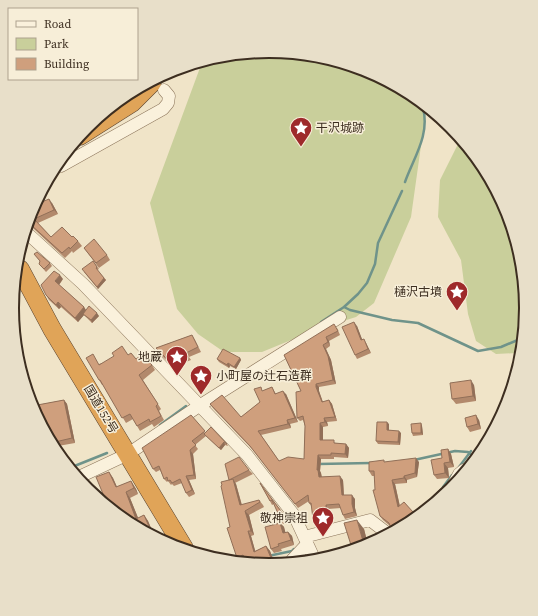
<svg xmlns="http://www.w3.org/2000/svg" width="538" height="616" font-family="'Source Serif 4','Noto Sans JP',serif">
  <rect width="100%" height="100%" fill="#f0e4c8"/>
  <path fill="#c9cf9b" d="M269,51L368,71L426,110L411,217L374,303L356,317L318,329L262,352H224L198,334L177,309L150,203L201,65Z
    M460,140L507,210L526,308L517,353L496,354L476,341L468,314L461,260L438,217L440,180Z"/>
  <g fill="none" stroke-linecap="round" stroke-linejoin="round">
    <path stroke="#6f938a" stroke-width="2.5" d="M405,182C414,157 430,135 423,108
      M344,307L358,294L367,283L375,264L378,243L402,191
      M321,322L344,307L350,310L392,320L418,323L478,351L501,347L520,339
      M160,425L186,406
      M414,460L455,451L468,452L470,454
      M318,464L371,463
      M72,467L107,453
      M459,467L471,451
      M443,487L452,475
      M425,507L438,493
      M268,556L292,551L294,549"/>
    <g stroke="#8d765c" stroke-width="13">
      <path id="minor" d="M61,166L163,109L168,103L169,96L164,90
        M27,233L83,284L247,455L294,515L313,556
        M79,477L128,454L199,406L340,317
        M442,496L452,487L459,474L464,470
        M304,537L370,520L387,533
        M292,560L307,544"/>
    </g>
    <g stroke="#5b4430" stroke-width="19">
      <path id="highway" d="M80,136L132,103L152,83
        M20,269L52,329L184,548"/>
    </g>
    <use href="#minor" stroke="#faf1dc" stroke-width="12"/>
    <use href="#highway" stroke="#e0a458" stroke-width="18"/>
  </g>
  <path fill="#b2896c" d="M52,203L58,214L38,223L51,237H72L78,241L82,246L73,253L72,251L65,258L34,229L30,224L38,204Z
    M84,248L107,255L110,260L99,268Z
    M34,254L50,263L52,266L46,272L39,264L40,261Z
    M93,261L99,269L97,270L106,280L98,289L84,272Z
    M63,279L59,285L84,307L86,310L99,316L92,323L84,315L78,322L61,307L59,309L49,300L46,295Z
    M357,326L362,340L366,343L371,353L357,359L355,355Z
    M337,328L340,335L329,341L330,346L326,349L331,360L336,384L319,387V391L323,402L329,400L332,404L337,421L327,422L328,426L323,427V440L336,443L346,444L349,448L348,458L334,457V459H321L320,471L321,473L322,477L343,480L344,495L355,499V508L357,516L345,519L343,515L341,508L328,509L330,522L317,524L316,523L313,519L312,507L309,503V501L298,508L253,450L213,408L210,404L241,417L260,402L263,391L272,387L276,394H286L298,422L290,424L291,428L261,435L279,461L304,459L305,426L303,420L300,421L297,418L301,391L284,355Z
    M192,335L195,340L201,352L189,357L191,360L173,367L159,353L156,348Z
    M128,355L136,359L141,360L152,365L155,370L143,380L161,409L159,411L164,420L154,427L152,424L140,431L133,419L126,423L103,385H102L99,380V364Z
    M240,358L241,360L236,369L230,366L229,368L219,362L217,359Z
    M474,385L476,401L456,404L452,399Z
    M64,400L67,404L75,443L58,446L32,406Z
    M191,415L205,433L227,444L228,446L225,445L221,450L206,436L195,445L198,449L193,454L196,479L189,480L195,494L189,497L186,493L182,483L174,486L172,484L171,485L168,481L167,482L164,479L160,470L156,472L153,469Z
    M479,420L481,429L470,432L467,427Z
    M421,423L422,426L423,435L413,436L412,433Z
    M389,424V430L401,433L400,445L378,444L376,441Z
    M448,449L451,454L454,467L448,468L449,478L437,479L434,475L442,458Z
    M385,462H419L417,477L407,480V483L395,484L400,506L404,502L414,514L392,529L390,526L383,520L380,516L374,476H372L369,471Z
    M249,470L253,474L235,483L236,484L242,505L259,500L263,505L264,507L249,515L254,535L251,536L255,551L266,546L270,551L275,564L269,565L237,559V558L222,485L229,480Z
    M109,472L113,478L117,487L131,481L136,489L138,494L130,498L138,518L144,515L148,521L154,535L105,501H106Z
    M260,483L289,521L283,524L281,520L274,504L272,505L270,501Z
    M280,523L284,527L285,533L288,532L292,536L294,545L281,549L282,551L274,553L271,549Z
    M364,529L368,545L353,548L351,545Z"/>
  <path fill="#916f58" d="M49,199L52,203L58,214L54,210Z
    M60,275L63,279L58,286L55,281Z
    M104,278L106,280L98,289L97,287Z
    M58,302L61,307L59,309L56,305Z
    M84,307L87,312L83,314L84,315L78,322L75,318Z
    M97,313L99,316L92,323L91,320Z
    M354,322L357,326L364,344L361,340Z
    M326,337L329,341L330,346L328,342Z
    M364,339L371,353L368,349Z
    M323,345L326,349L331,360L336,384L333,380Z
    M240,358L241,360L236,369L234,367Z
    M228,363L230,366L229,368L227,365Z
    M471,380L474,385L476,401L473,396Z
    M316,384L319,387V391L324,406L322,402L316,387Z
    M283,391L286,394L298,422L295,418Z
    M64,400L67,404L75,443L72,438Z
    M329,400L332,404L337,421L335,417Z
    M476,415L479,420L481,429L478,424Z
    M324,418L327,422L328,426L325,422Z
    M287,420L290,424L291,428L288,424Z
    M387,422L389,424V433L387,430Z
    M320,423L323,427V444L320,440Z
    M421,423L422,426L423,435L421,433Z
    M399,431L401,433L400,445L398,442Z
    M224,442L225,445L221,450L219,448Z
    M346,444L349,448L348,458L345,454Z
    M448,449L451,454L454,467L450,462Z
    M190,450L193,454L196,479L194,475Z
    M318,455L321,459L320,471L321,473L322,481L319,477L317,470Z
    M416,458L419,462L417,477L415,473Z
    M444,463L448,468L449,478L445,473Z
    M109,472L113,478L120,494L116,487Z
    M186,476L189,480L195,494L192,490Z
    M340,476L343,480L344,499L342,495Z
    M404,476L407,480V483L404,478Z
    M233,479L236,484L243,510L240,505Z
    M392,480L395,484L401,512L398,507Z
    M131,481L136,489L138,494L134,488Z
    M126,492L130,498L141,525L136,519Z
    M352,495L355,499V508L357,516L354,512L352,504Z
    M326,505L328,509L330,522L327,519Z
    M245,511L249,515L254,535L251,531Z
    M144,515L148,521L154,535L151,531Z
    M357,520L364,529L368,545L367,546H366L363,541Z
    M280,523L284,527L287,538L283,533Z
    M248,531L251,536L257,557L254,552Z
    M288,532L292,536L294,545L291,540Z
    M266,546L270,551L275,564H274L273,563Z"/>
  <path fill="#cf9f7d" stroke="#916f58" d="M49,199L54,210L34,219L51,237L62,227L72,237L73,236L78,241L70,249L69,247L62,253L30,224L29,222L32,209L36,203L37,204Z
    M94,239L107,255L96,263L84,248Z
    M37,252L50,263L44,269L39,264L40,261L34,254Z
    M93,261L97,267L96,268L104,278L97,287L82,269Z
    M54,271L60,275L55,281L84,307L75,318L58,302L56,305L46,295L41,285Z
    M89,306L97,313L91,320L83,314Z
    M354,322L361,340L364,339L368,349L355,355L342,327Z
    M334,324L338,331L326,337L328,342L323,345L328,356L333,380L316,384V387L322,402L329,400L335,417L324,418L325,422L320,423V440H334V443L346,444L345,454L331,453V455H318L317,470H318L319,477L340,476L342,495H352V504L354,512L343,515L339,504L326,505L327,519L315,520L313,519L311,503H309L308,495L295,504L250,446L210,404L222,395L241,417L260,402L254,389L261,387L262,391L272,387L275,394L283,391L295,418L287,420L288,424L258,431L279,461L288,457L304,459L305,426L303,416L297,418L296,392L301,391L284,355Z
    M192,335L198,347L186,353L187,355L170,362L156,348Z
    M122,346L128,355L131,353L136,359L139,357L141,360L144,357L152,365L139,375L158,404L156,406L161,416L150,422L149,419L137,426L130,414L122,418L100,380H99L86,358L93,354L99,365L114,356L112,353Z
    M223,349L240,358L234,367L228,363L227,365L217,359Z
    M471,380L473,396L452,399L450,383Z
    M64,400L72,438L55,442L32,406Z
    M191,415L205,431L192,441L196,445L190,450L194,475L186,476L192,490L186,493L180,479L172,483L170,480L168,481L167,477L164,479L159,466L153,469L142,448Z
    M476,415L478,424L467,427L465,418Z
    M377,422H387V430L399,431L398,442L376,441Z
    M421,423V433H412L411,424Z
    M211,427L227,444L224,442L219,448L204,434Z
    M448,449L450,462L444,463L445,473L434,475L431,460L442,458L441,450Z
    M239,457L249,470L229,480L225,464Z
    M416,458L415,473L404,476V478L392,480L398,507L404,502L413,512L391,528L389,523L380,516L373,490H375L374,471H369V462L384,460V462Z
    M109,472L116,487L131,481L134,488L126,492L136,519L144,515L151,531L150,532L105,501H106L96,477Z
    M233,479L240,505L259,500L260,502L245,511L251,531H248L254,552L266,546L273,563L268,565L246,560L243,555L237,558L227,528L230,527L221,486L222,485L221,482Z
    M260,483L286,518L281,520L272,500L270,501Z
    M357,520L363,541L351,545L344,523Z
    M280,523L283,533L288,532L291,540L278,544L279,546L271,549L265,527Z"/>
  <defs>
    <g id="sight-pin" transform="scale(1.15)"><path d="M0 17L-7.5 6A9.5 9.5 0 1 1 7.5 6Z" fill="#9e2a2b" stroke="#f7eed8"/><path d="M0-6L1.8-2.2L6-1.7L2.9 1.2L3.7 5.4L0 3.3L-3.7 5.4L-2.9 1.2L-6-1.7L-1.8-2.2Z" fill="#fff"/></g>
  </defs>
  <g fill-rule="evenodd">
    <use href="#sight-pin" x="301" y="128"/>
    <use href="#sight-pin" x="457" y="292"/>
    <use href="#sight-pin" x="177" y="357"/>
    <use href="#sight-pin" x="201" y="376"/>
    <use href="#sight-pin" x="323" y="518"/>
  </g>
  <g text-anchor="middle" stroke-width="3" stroke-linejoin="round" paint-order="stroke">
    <g font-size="12" fill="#3d2e20" stroke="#f7eed8" text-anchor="end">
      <text x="316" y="132" text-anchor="start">干沢城跡</text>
      <text x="442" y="296">樋沢古墳</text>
      <text x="162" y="361">地蔵</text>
      <text x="216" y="380" text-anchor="start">小町屋の辻石造群</text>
      <text x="308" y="522">敬神崇祖</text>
    </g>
    <g font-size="12" fill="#3d2e20" stroke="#f7eed8">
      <text transform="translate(101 409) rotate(59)" y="4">国道152号</text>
    </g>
  </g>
  <path d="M0 0H538V616H0ZM19 308a250 250 0 1 1 500 0a250 250 0 1 1-500 0Z" fill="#e8dfc9" fill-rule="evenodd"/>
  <path fill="none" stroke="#3d2e20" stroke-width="2" d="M19 308a250 250 0 1 1 500 0a250 250 0 1 1-500 0Z"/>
  <rect x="8" y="8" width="130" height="72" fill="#f7eed8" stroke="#ada18e"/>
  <rect x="16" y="21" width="20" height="6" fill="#faf1dc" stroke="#ada18e"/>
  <text x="44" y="28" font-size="12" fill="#3d2e20">Road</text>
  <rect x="16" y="38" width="20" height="12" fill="#c9cf9b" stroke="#ada18e"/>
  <text x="44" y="48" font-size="12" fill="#3d2e20">Park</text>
  <rect x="16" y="58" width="20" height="12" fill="#cf9f7d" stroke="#ada18e"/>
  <text x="44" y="68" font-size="12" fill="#3d2e20">Building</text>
</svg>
